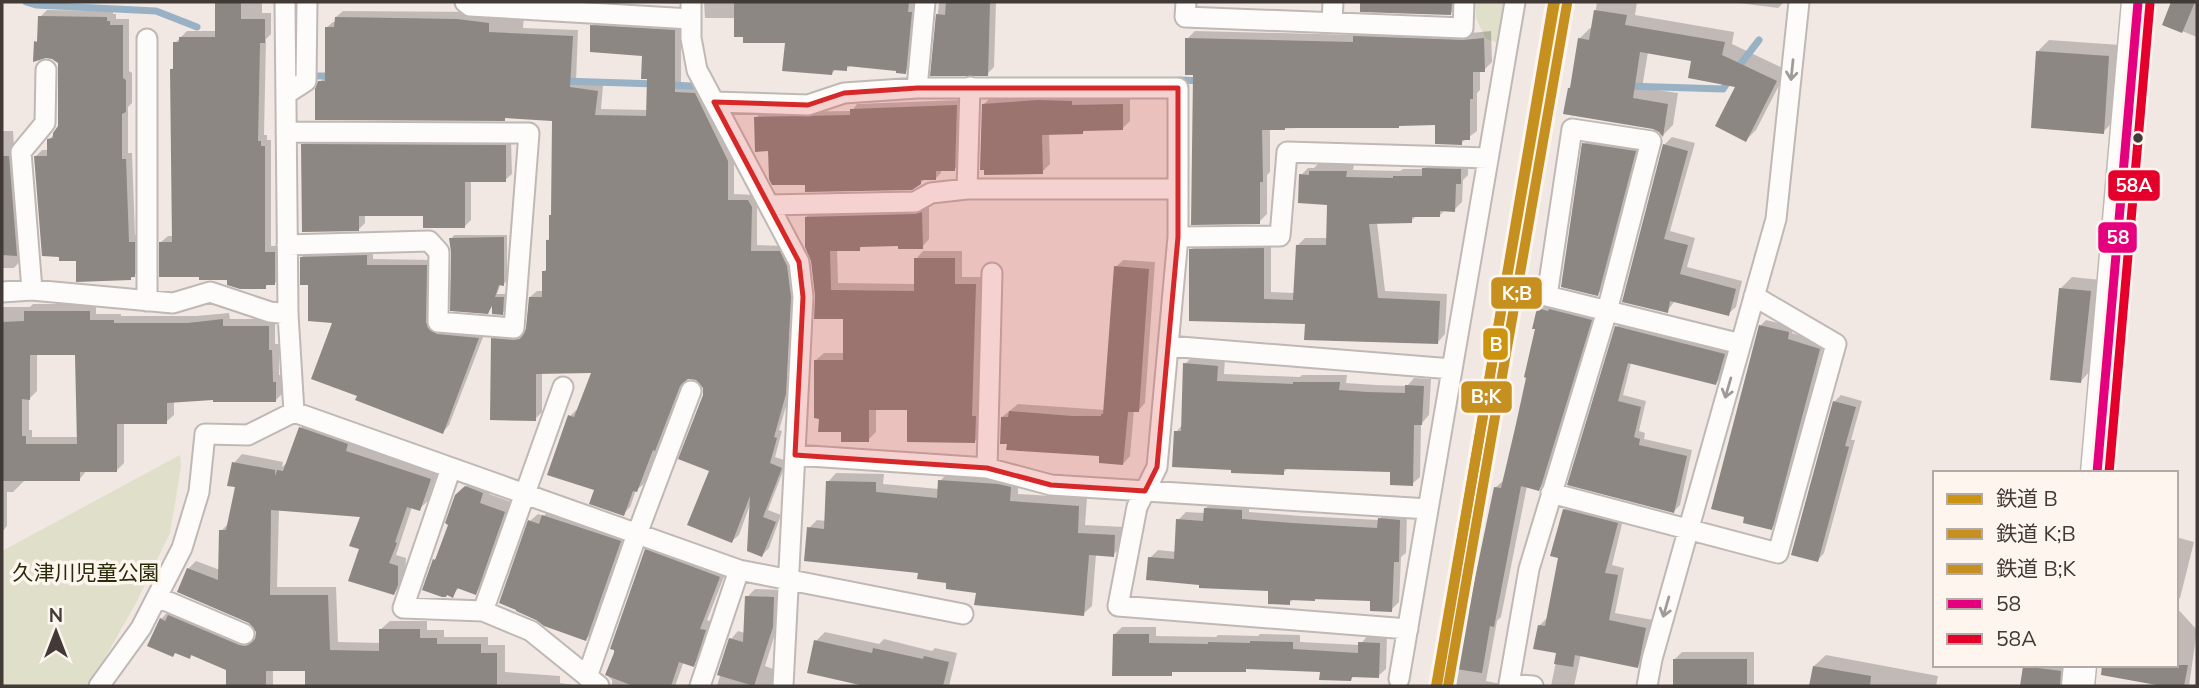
<svg xmlns="http://www.w3.org/2000/svg" width="2199" height="688" font-family="Mulish,'Noto Sans JP',sans-serif">
  <rect width="100%" height="100%" fill="#f1e8e3"/>
  <path fill="#dfdfca" d="M1476,2H1505L1498,43L1486,39L1476,18Z
    M180,455L181,467L170,533L136,603L89,686H2V551Z"/>
  <path fill="#0003" fill-rule="evenodd" d="M216,2H262V13H271V34L266,39L264,135H267V140H271V246H281L282,276L275,283H269L265,287L229,278L200,275L161,242L168,236H173L171,70L175,66V43L187,31H216Z
    M636,2H681L678,4Z
    M704,2H919L913,65L905,72L898,69L851,65L846,69L837,68L832,73L787,41L736,18H705Z
    M939,2H996L994,67L987,74H932Z
    M1362,2H1458V6L1451,13L1361,10Z
    M1597,2H1637L1635,15L1734,32L1732,44L1787,70L1756,130L1746,140L1738,86L1693,59L1648,52L1642,88L1678,93L1673,125L1663,135L1661,131L1569,88L1572,86L1579,39L1590,28L1593,29Z
    M1731,2H1784L1778,8Z
    M2167,2H2197V37L2164,24L2172,4Z
    M47,10L113,11V14H116V19H129V71L132,73V103L128,107V153H132L135,235H141V268L130,279L78,260L35,157L42,150H49V140L60,126V61L36,42L39,39L40,17Z
    M343,11L479,12L524,15L523,28L578,30L576,81L603,85L601,109L648,110L649,77L644,54L592,26L599,19L681,24V86L701,87L734,154V194L755,195L757,200V245L786,246L797,290L792,386L779,430L782,431L775,457L787,461L768,510L781,515L769,548L762,555L751,502L739,535L732,541L711,470L705,388L697,378L688,377L685,379L644,484L636,490L630,507L623,514L596,489L570,416L576,410H578L593,371L542,372V412L535,419L493,339L500,333H525L530,297L537,291H544V272L547,268V241L551,237L553,214L554,120L507,116L505,119L320,82L326,75V28L333,22H336V17Z
    M1363,29L1471,33L1491,31L1492,62L1484,70H1480V90L1477,93V131L1461,143L1437,123L1270,129V172L1267,175V214L1259,222L1195,73L1187,39L1195,31L1357,35Z
    M2049,40L2120,45L2115,120L2103,132L2038,51Z
    M1079,94V98L1130,97V121L1122,129H1086L1083,132L1049,133L1050,164L1042,172L986,168L984,104L991,97Z
    M962,100L960,164L955,169H941V173L936,178L925,179L920,183H806L770,149L756,118L761,112L852,111L857,104Z
    M2,131H13L21,260L14,268H2Z
    M1591,137L1641,145L1604,287L1598,294L1584,144Z
    M1672,137L1695,143L1670,231L1695,238L1687,267L1742,281L1736,307L1728,314L1675,301L1667,311L1624,301L1664,145Z
    M309,139L511,140L512,174L505,180H471V220L465,226L425,214H365V223L359,229L303,145Z
    M1432,161L1468,162V175L1463,180L1462,202L1454,210H1445L1439,216L1417,215L1411,221L1377,222L1385,291L1447,294L1445,334L1438,342L1306,323L1190,319L1191,250L1199,242L1271,241V292L1295,293L1297,246L1305,238H1328V203L1301,175L1308,168H1314L1318,164H1354L1353,170L1400,171L1403,169H1424Z
    M929,206V239L922,247L900,244L863,245L859,249H837L838,283L915,284L916,259L923,251H962V277H983L982,434L975,441L909,409H876V432L868,440L843,431L821,418L816,360L824,353H845V317L817,296L806,217L814,210Z
    M454,235H507V280L504,284L501,283L497,294H507L506,310L502,313L493,306L488,312L453,252L451,239Z
    M373,249V259L432,260V314L485,332L449,425L443,432L359,395L335,321L310,283L301,258L308,251Z
    M1123,260L1155,262L1145,403L1138,411L1134,410L1130,456L1123,464L1002,417L1018,404L1105,410L1116,267Z
    M2072,277L2101,280L2092,369L2081,381L2060,289Z
    M1547,301L1598,312L1546,481L1539,489L1527,486L1501,617L1497,621L1486,681L1511,686H1454L1496,487L1504,480L1518,425L1539,309Z
    M33,304H96V314H121V316H196L229,313L230,319H275V344H279V375H283V393L275,401L215,398L174,401V415L166,422H124V463L117,470H87L79,480H25L13,492H7V526L2,532V307H30ZM37,353H77L78,437H32V430H29V399L37,391Z
    M1623,320L1730,348L1722,377L1716,383L1631,363L1623,395L1646,401L1639,431L1645,433L1644,439L1692,450L1680,505L1674,511L1570,483L1617,326Z
    M1766,320L1794,327L1792,333L1824,343L1777,523L1771,528L1747,516L1761,325Z
    M1193,356L1225,358L1224,374L1300,377L1302,375H1347L1346,383L1376,385L1407,386L1414,378L1431,379L1429,415L1421,424L1420,477L1412,484L1392,471L1288,468L1283,473L1233,469L1176,432L1183,424L1185,364Z
    M1841,395L1862,401L1851,440H1855L1824,553L1818,560L1834,402Z
    M309,419L438,470L428,501L419,509L412,507L396,555L406,558L405,576L402,585L394,593L361,548L362,515L279,509L277,587H336L338,642L381,643V629L390,621H427V630H444V637H488V645H505V672L560,676V683L580,686H306L307,669H273V686H228V669L193,654L189,657L161,619L169,611L248,638L257,639L258,631L251,622L188,569L196,561L220,570L221,531L230,522L237,486L234,463L242,454L283,462L282,467L287,463L301,428Z
    M836,473L884,474L883,484L939,489L940,481L948,473L1018,479V494L1087,498L1085,525L1123,527L1121,547L1113,555L1096,554L1092,606L1083,614L978,591L920,572L809,528L817,520L826,521L828,482Z
    M476,477L492,484L489,494L514,503L485,583L475,593L460,587L452,595L434,560L439,556L450,524L456,496Z
    M1213,501L1249,503V512L1301,516L1379,520L1387,511L1407,512L1406,553L1401,557L1399,602L1391,610L1372,600L1294,599L1289,603L1270,590L1201,583L1150,558L1158,550L1177,552L1178,520L1186,512L1205,513V509Z
    M1572,502L1624,516L1612,565L1624,568L1615,613L1653,620L1645,658L1637,666L1581,654L1574,686H1551L1558,652L1539,626L1547,618L1560,556L1564,510Z
    M551,508L628,534L594,632L586,639L530,521L538,514L544,516Z
    M2176,537L2194,542L2180,598L2177,602Z
    M654,542L727,569L707,620L713,622L701,656L693,665L684,661L675,686H612V680L607,675L646,550Z
    M755,589L781,590L780,618L765,666L776,670L771,686H717L731,639L738,631L745,633L747,597Z
    M2176,607L2197,630L2189,686H2166L2176,665Z
    M1122,627H1156V636L1216,637L1218,635L1258,636L1260,634L1300,635V642L1360,645L1368,635L1387,636L1386,669L1378,676L1355,675L1351,679L1322,670L1247,668L1245,670L1115,634Z
    M825,632L879,644L884,639L932,651L935,648L957,653L949,686H866L816,641Z
    M1682,652H1754V686H1674V660Z
    M1826,655L1938,676L1936,686H1811L1814,666Z
    M2027,665H2066L2063,686H2022Z"/>
  <g fill="none" stroke-linecap="round" stroke-linejoin="round">
    <path stroke="#99b1c4" stroke-width="7" d="M26,2L36,5L156,11L197,27
      M1736,70L1759,40
      M316,76H334
      M1180,80L1202,81
      M563,81L656,84
      M668,85L692,86
      M1627,86L1723,89L1729,80"/>
  </g>
  <path fill="#8c8782" fill-rule="evenodd" d="M215,2H241V19H265V43H260L258,141H261V146H265V252H275V285H266V289H240L227,285V280H199V277H159V242H172L170,69H173V42H179V37H215Z
    M734,2H909L908,12H912L906,74L896,73V71L847,66V71L833,70L832,75L782,71L785,43H743V37H734Z
    M946,2H990L988,76H930L936,14L945,15Z
    M1360,2H1452L1451,15L1360,12Z
    M2171,2H2195L2182,33L2162,25Z
    M1594,10L1627,15L1625,25L1725,42L1722,55L1777,81L1746,142L1715,126L1735,87L1688,78L1691,61L1640,52L1633,98L1668,104L1663,137L1659,132L1653,129L1563,114L1568,88H1570L1578,38L1589,40Z
    M38,16L107,17V21H110V25H123V78L126,80V112L122,114V159H126L129,242H135V277H131V280L76,282V261H59V257L42,256L34,156H47V139L53,138V133L58,126V63L52,59L46,58L33,62L34,41L37,42Z
    M335,17L457,19L489,23V32L573,36L570,87L598,91L595,115L646,116L647,79H641L642,56L590,52V25L675,30V92L695,93L728,161V200H748L752,207L751,251H780L787,266L791,297L786,394L774,437L777,438L770,463L782,468L763,517L776,522L762,557L747,551L750,496L732,543L687,525L709,471L678,459L703,395V388L696,380L688,379L680,386L655,451L653,450L637,492L633,491L624,516L589,504L594,490L547,475L568,415L574,417L591,373L536,374V421L490,420L491,338L513,340L520,339L526,329L529,297H542V271H546V240H549V215H551L552,121L505,118V121L315,120V89L318,81H325V27H334Z
    M1353,36L1463,40L1484,38L1485,72H1473V99H1470V140H1462V145L1435,144V125L1399,126V128H1285V130H1262L1263,182H1260V224L1191,225L1193,75H1185V38L1353,42Z
    M2036,51L2109,56L2104,134L2031,128Z
    M1038,100L1072,101V105L1123,104V130L1083,131V134L1042,135L1043,174L984,175V170H980L982,104Z
    M957,105L955,171H936V180H921V184L912,190L805,192V185H772L769,179L768,151L755,152L754,117L850,115V109Z
    M1582,143L1636,151L1598,296L1561,287Z
    M301,144L506,145V182H465V228H423V216H359V231L302,232Z
    M1663,144L1688,151L1664,239L1688,245L1680,274L1736,289L1729,316L1670,301L1668,313L1622,302Z
    M2,156H9L17,256L2,255Z
    M1422,168L1461,169V184H1456L1455,212L1440,211V217H1412V223L1369,224L1378,298L1440,301L1438,344L1304,340L1305,324L1189,321V249L1264,248V299L1293,300L1296,245H1326L1327,205L1298,203L1299,174L1309,175V171H1347L1346,177L1393,178V176H1422Z
    M922,212L923,249H898V246L860,247V251H830L831,290L914,291V258H955V284H976L972,416H976L975,443L907,442V410H869V442H841V432H818L819,419L814,418V360H843V319H814L815,296L811,261L805,247V217L915,214Z
    M504,237V286L499,285L495,297H504L503,315L492,314V305L488,314L450,311L451,252L449,238Z
    M367,255V265H427L426,322L428,328L437,334L479,338L443,434L355,400L357,396L311,379L332,323L308,321V285H300V257Z
    M1114,266L1149,269L1139,412H1128L1123,465L1099,463V456L1006,450L1007,444H1000L1001,417H1008L1009,411L1072,416H1101V414H1103Z
    M2059,288L2091,291L2081,383L2050,380Z
    M1537,308L1548,311L1549,309L1592,320L1541,486L1539,491L1521,486L1494,627L1490,626L1482,673L1456,669L1494,487L1501,488L1516,424L1526,378L1524,377L1535,329H1532Z
    M24,311H90V320H114V323H188L223,319V326H269V350H272L273,382H276V402H213V400L167,403V424H117V472H80V481H2V322L24,321ZM30,355H75L77,444H26V436H22V399L30,400Z
    M1759,325L1789,332L1788,339L1820,349L1772,530L1743,523L1744,517L1711,509Z
    M1615,326L1725,354L1716,385L1628,363L1618,401L1641,407L1634,437L1640,439L1639,445L1687,456L1674,513L1567,485Z
    M1183,363L1218,366L1217,381L1293,384V382H1340L1339,390L1367,392L1405,393V385L1424,386L1422,425H1414L1413,486L1390,485V472L1284,469V475L1231,473V470L1172,467L1174,431H1181Z
    M1833,401L1856,407L1845,446L1849,447L1818,562L1791,555Z
    M299,427L348,444L346,451L431,479L420,511L407,507L395,542L397,543L389,563L398,566V585L394,595L348,581L359,549L349,546L360,517L271,510L270,595H328L330,650L379,651V629H420V638H437V644H481V653H497V686H305V671H266V686H226V670L191,655L190,659L175,653L173,657L147,646L160,618L165,621L168,615L239,645L246,646L255,639L256,632L249,623L177,592L187,568L218,580L219,530H226L235,487L227,486L232,462L275,470V476L277,470L283,471Z
    M938,480L998,484L1011,487L1010,501L1079,506L1078,533L1115,535L1114,557L1089,555L1084,616L974,605L976,593L946,589V583L917,579L918,573L804,561L807,527L824,529L826,481L876,482V492L937,498Z
    M465,486L483,493L480,503L505,512L476,595L457,588L453,598L447,595L446,597H442L422,590L433,559L435,560L448,525L445,523L455,495Z
    M1204,508L1242,510V519L1292,523L1377,528L1378,518L1400,520L1399,562H1394L1392,612L1370,611V601L1315,599V601L1290,600V605L1268,604V591L1199,588V585L1146,580L1148,557L1174,559L1176,519L1203,521Z
    M1563,509L1618,523L1605,573L1618,575L1609,620L1646,628L1638,668L1575,655L1573,667L1554,664L1556,653L1533,649L1538,625L1545,626L1558,558L1550,556Z
    M542,515L621,541L586,641L544,626L536,620L516,611V610L499,603L528,520L539,524Z
    M645,549L720,577L700,629L706,630L694,667L679,662L671,686H633L605,675L614,653V650L610,649Z
    M745,596L774,597L773,627L754,686L717,675L729,638L743,642Z
    M1113,634H1149V643L1208,644V642L1250,643V641L1293,642V649L1358,653V642L1380,643L1379,678L1352,677L1351,681L1319,680L1320,672L1246,669V672H1172V676H1112Z
    M814,640L872,653L873,648L923,659L924,656L949,662L943,686H864L807,673Z
    M1673,659H1747V686H1673Z
    M2102,665H2188L2184,686H2162L2101,675Z
    M1813,666L1871,676L1870,686H1809Z
    M2023,666L2061,671L2060,686H2020Z"/>
  <g fill="none" stroke-linecap="round" stroke-linejoin="round">
    <g stroke="#c0b8b4" stroke-width="23">
      <path id="street" d="M285,2L288,314L294,412
        M465,2L470,6L691,19
        M691,2V38L697,70L799,262L803,297L783,686
        M1186,2L1185,17L1463,28L1464,2
        M1332,22L1333,2
        M147,39V301
        M917,88L925,2
        M286,94L306,81L307,2
        M714,102L808,105L844,93L917,88H1178V237L1157,467L1137,507L1118,606L1408,629
        M286,132L529,133L514,328L438,322L439,252L429,241L287,245
        M967,189L970,87
        M769,205L915,202L931,193L967,189H1178
        M1178,237L1280,236L1287,152L1488,158
        M32,290L21,152L45,123L46,70
        M2,292L32,290L173,303L210,292L270,312L288,314
        M1168,346L1452,369
        M795,455L987,468L1051,485L1428,509
        M451,468L403,608L483,611L531,631L599,686
        M987,468L992,273
        M1551,493L1778,553L1836,344L1754,296
        M157,597L244,634
        M483,611L563,387
        M587,677L637,534L691,391
        M1399,679L1515,2
        M99,686L141,628L182,548L199,492L205,434L248,435L294,412L739,570L963,614
        M700,686L739,570
        M1533,686L1509,684L1529,569L1607,311L1651,141L1572,129L1547,296L1741,344
        M1647,686L1652,659L1776,219L1799,2"/>
    </g>
    <g stroke="#c0b8b4" stroke-width="35">
      <path id="primary" d="M2097,473L2138,2
        M2078,686L2080,665"/>
    </g>
    <use href="#street" stroke="#fdfcfb" stroke-width="19"/>
    <use href="#primary" stroke="#fdfcfb" stroke-width="32"/>
    <g stroke="#fff5ef" stroke-width="14">
      <path id="bus-1" d="M2097,473L2138,2"/>
    </g>
    <g stroke="#fff5ef" stroke-width="14">
      <path id="bus-2" d="M2109,473L2150,3"/>
    </g>
    <use href="#bus-1" stroke="#e5007d" stroke-width="9"/>
    <use href="#bus-2" stroke="#e4002b" stroke-width="9"/>
    <g stroke="#fff5ef" stroke-width="16">
      <path id="rail-1" d="M1436,686L1555,2"/>
    </g>
    <g stroke="#fff5ef" stroke-width="16">
      <path id="rail-2" d="M1448,686L1567,4"/>
    </g>
    <g stroke="#fff5ef" stroke-width="16">
      <path id="rail-3" d="M1437,686L1553,4"/>
    </g>
    <use href="#rail-1" stroke="#cc940f" stroke-width="10"/>
    <use href="#rail-2" stroke="#c69020" stroke-width="10"/>
    <use href="#rail-3" stroke="#c69020" stroke-width="10"/>
  </g>
  <defs><path id="oneway-shaft" d="M-6 0H5M1.5-3L5.5 0L1.5 3" fill="none" stroke-width="1.6" stroke-linecap="round" stroke-linejoin="round" transform="scale(1.75)"/></defs>
  <g stroke="#9f9b99">
    <use href="#oneway-shaft" transform="translate(1792 70) rotate(96)"/>
    <use href="#oneway-shaft" transform="translate(1728 388) rotate(106)"/>
    <use href="#oneway-shaft" transform="translate(1666 607) rotate(106)"/>
  </g>
  <path fill="#d62828" fill-opacity="0.2" stroke="#d62828" stroke-width="5" stroke-linejoin="round" d="M917,88H1178V237L1157,467L1145,491L1051,485L987,468L795,455L803,297L799,262L714,102L808,105L844,93Z"/>
  <circle fill="#413a37" stroke="#fff5ef" stroke-width="2.5" cx="2138" cy="138" r="6"/>
  <g text-anchor="middle" stroke-width="7" stroke-linejoin="round" paint-order="stroke">
    <g font-size="21" fill="#272c09" stroke="#fff5ef">
      <text x="86" y="580">久津川児童公園</text>
    </g>
  </g>
  <g stroke="#fff5ef" stroke-width="2.5">
    <rect x="2107" y="169" width="54" height="33" rx="7" fill="#e4002b"/>
    <rect x="2097" y="221" width="41" height="33" rx="7" fill="#e5007d"/>
    <rect x="1490" y="276" width="53" height="34" rx="7" fill="#c69020"/>
    <rect x="1482" y="327" width="27" height="34" rx="7" fill="#cc940f"/>
    <rect x="1460" y="380" width="53" height="34" rx="7" fill="#c69020"/>
  </g>
  <g font-size="19" text-anchor="middle" font-weight="bold" fill="#fff">
    <text x="2134" y="192">58A</text>
    <text x="2118" y="244">58</text>
    <text x="1517" y="300">K;B</text>
    <text x="1496" y="351">B</text>
    <text x="1486" y="403">B;K</text>
  </g>
  <rect width="2199" height="688" fill="none" stroke="#413a37" stroke-width="7"/>
  <rect x="1933" y="471" width="245" height="196" fill="#fff5ef" stroke="#b3aaa5" stroke-width="2"/>
  <rect x="1947" y="494" width="35" height="10" fill="#cc940f" stroke="#b3aaa5" stroke-width="2"/>
  <text x="1996" y="506" font-size="21" fill="#413a37">鉄道 B</text>
  <rect x="1947" y="529" width="35" height="10" fill="#c69020" stroke="#b3aaa5" stroke-width="2"/>
  <text x="1996" y="541" font-size="21" fill="#413a37">鉄道 K;B</text>
  <rect x="1947" y="564" width="35" height="10" fill="#c69020" stroke="#b3aaa5" stroke-width="2"/>
  <text x="1996" y="576" font-size="21" fill="#413a37">鉄道 B;K</text>
  <rect x="1947" y="599" width="35" height="10" fill="#e5007d" stroke="#b3aaa5" stroke-width="2"/>
  <text x="1996" y="611" font-size="21" fill="#413a37">58</text>
  <rect x="1947" y="634" width="35" height="10" fill="#e4002b" stroke="#b3aaa5" stroke-width="2"/>
  <text x="1996" y="646" font-size="21" fill="#413a37">58A</text>
  <g transform="translate(56 632)" stroke="#fff5ef" stroke-width="5" paint-order="stroke">
  <path d="M0-5L12 26L0 18L-12 26Z" fill="#413a37"/>
  <text y="-10" font-size="19" font-weight="bold" text-anchor="middle" fill="#413a37">N</text>
  </g>
</svg>
